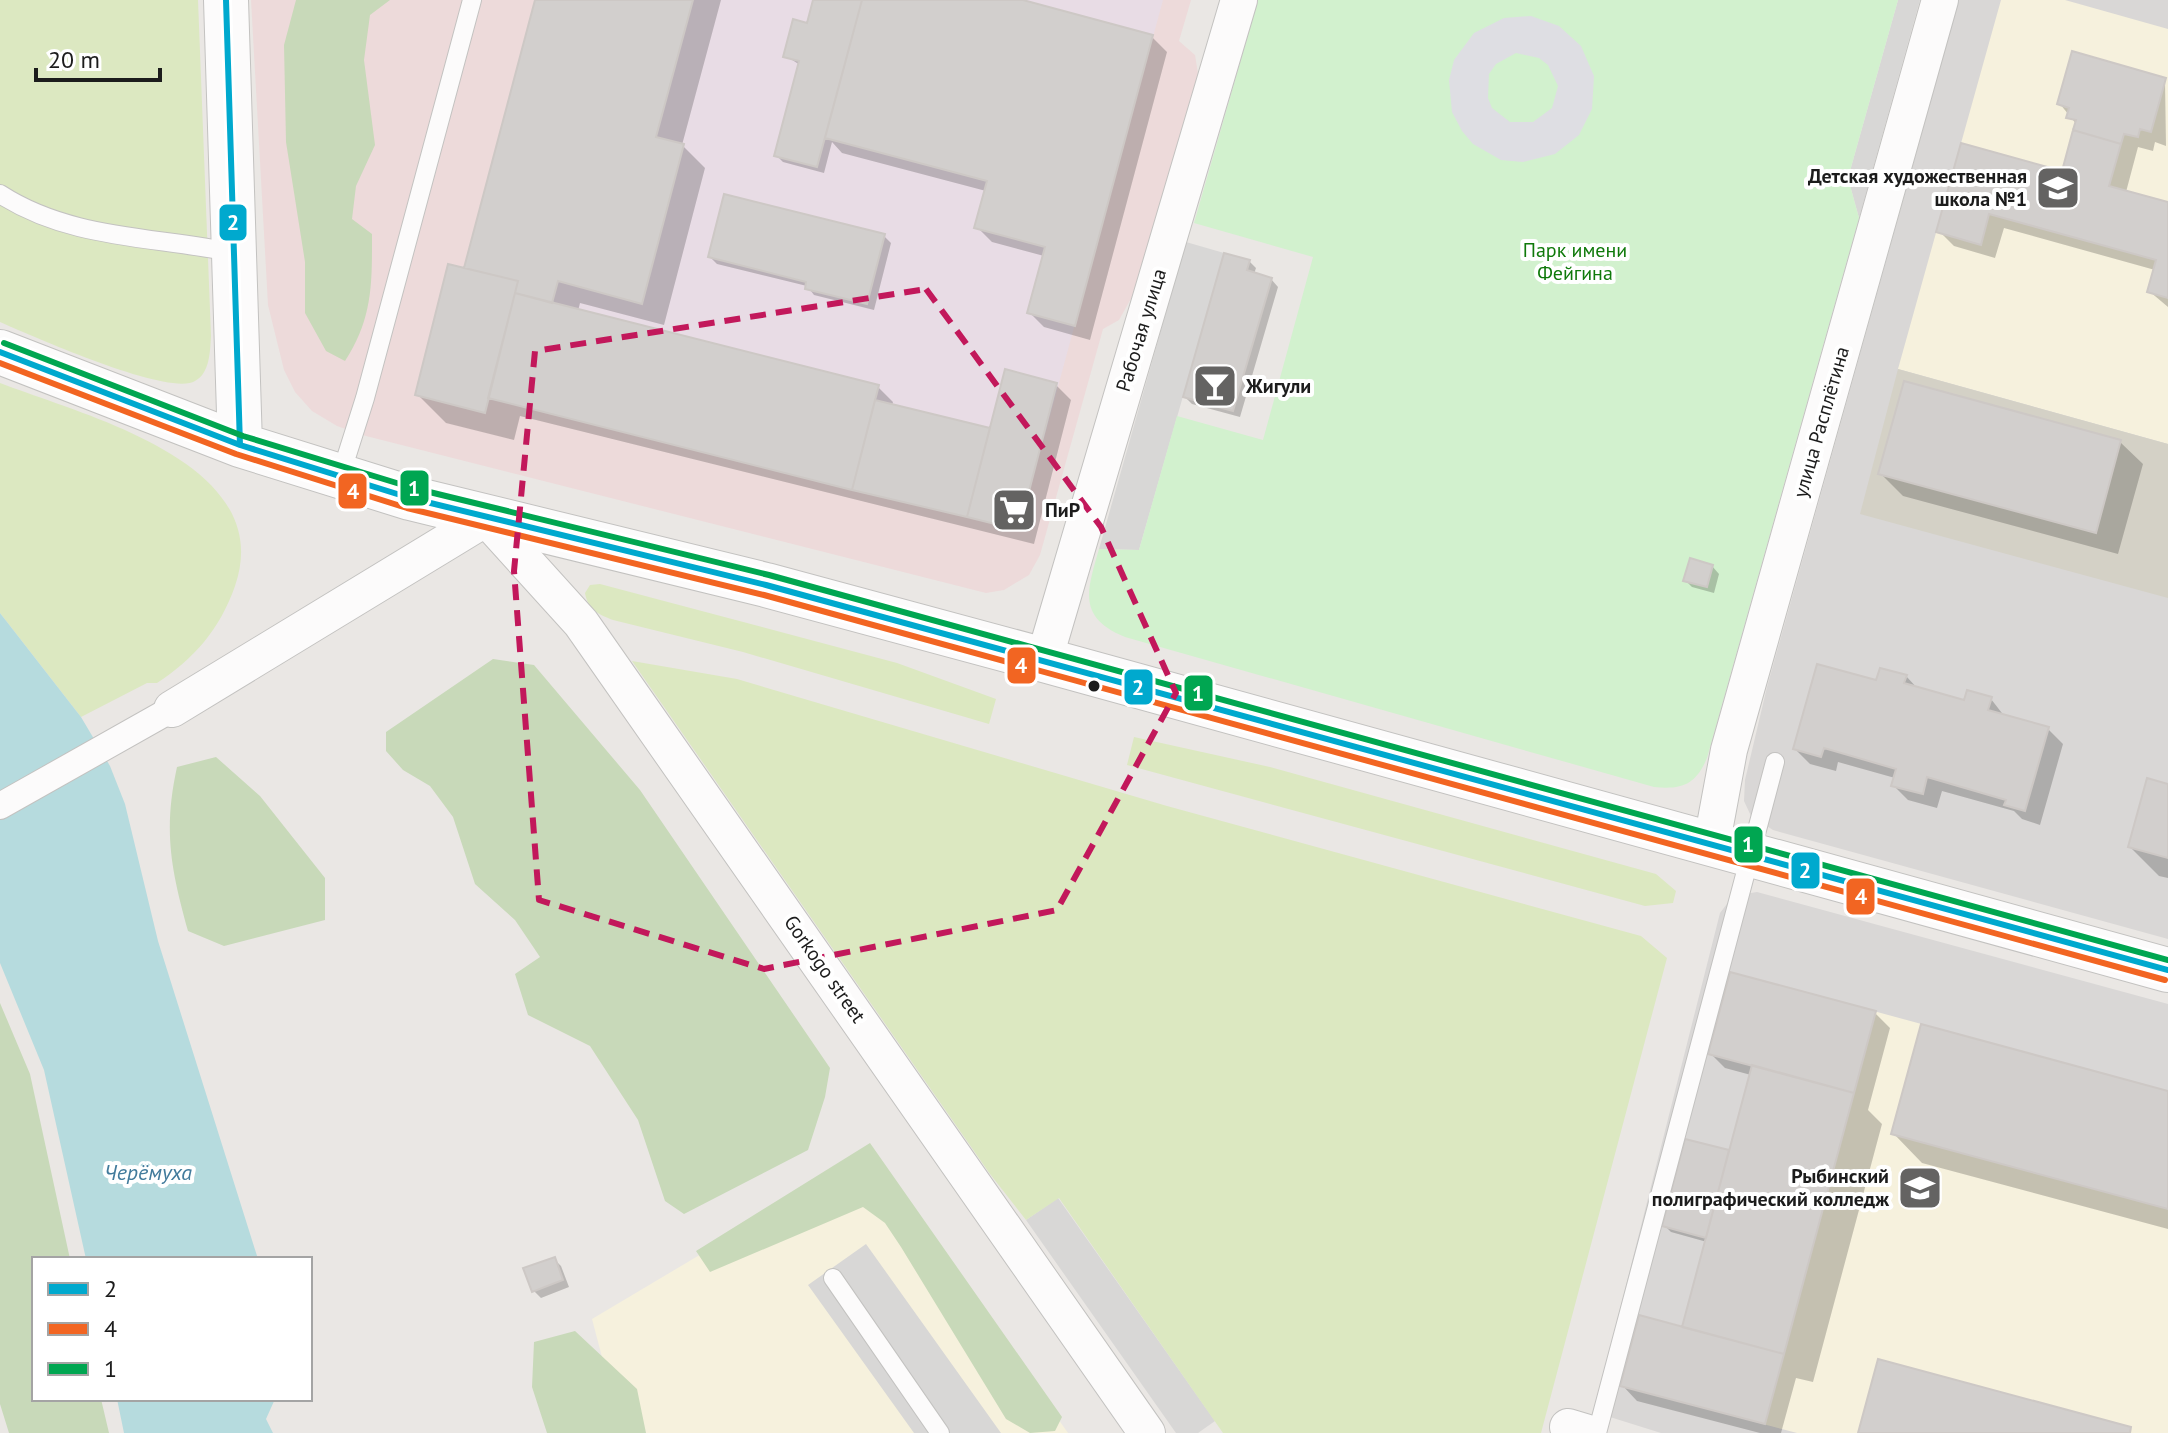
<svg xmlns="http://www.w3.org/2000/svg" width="2168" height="1433" font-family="'PT Sans',sans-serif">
  <rect width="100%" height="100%" fill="#eae7e4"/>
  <path fill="#d9d7d6" d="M1959,0H2168V939L1773,830L1751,816L1744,801L1745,780L1767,687Z
    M1757,892L2168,1004V1433H1661L1594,1412L1720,913L1733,896Z"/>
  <path fill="#eddada" d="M251,0H1191L1179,41L1195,55L1198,74L1133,295L1119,320L1103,329L1040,555L1029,575L1004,590L986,593L366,436L337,426L312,411L295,392L284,370L268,305Z"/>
  <path fill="#e8dce5" d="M535,0H1163L1019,530L489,399L415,395L448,264L464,267Z"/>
  <path fill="#f6f1dd" d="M2001,0H2065L2168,29V444L1898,369Z
    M1730,972L2168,1091V1433H1797L1620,1386L1639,1315L1682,1326L1706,1238L1662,1226L1685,1139L1729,1150L1752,1066L1708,1054Z
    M871,1153L1068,1433H622L592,1319Z"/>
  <path fill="#d8d7d6" d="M1898,0H1920L1859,218L1848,178Z
    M1186,242L1224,253L1139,550L1099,549Z
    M1058,1198L1215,1421L1198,1433H1176L1026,1220Z
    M866,1244L1001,1433H914L808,1285Z"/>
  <path fill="#d4d1c6" d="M1898,369L2168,444V598L1860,514Z"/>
  <path fill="#dce8c1" d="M0,0H198L211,336C210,351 210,373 195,381C169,397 32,336 0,322Z
    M0,383C82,415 278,462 235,586C220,629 194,659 157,683H147L81,717L0,613Z
    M600,584L897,663L996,699L989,724L743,652L613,620C598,614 588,610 585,593L590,585Z
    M632,661L737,679L1167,806L1641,936L1667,958L1541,1433H1223L1059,1198L1026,1220L990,1174Z
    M1134,737L1270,767L1656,874L1676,891L1673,903L1645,906L1127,765Z"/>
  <path fill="#c8d9b9" d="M296,0H390L370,15L364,60L375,145L356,186L352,219L372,234C372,283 373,318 345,361L326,351L305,313V262L286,142L284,45Z
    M493,659L534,665L640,790L830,1068L825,1097L808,1150L684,1214L665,1201L638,1120L590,1046L528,1015L515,974L540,957L515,920L475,884L453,817L430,786L403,770L386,751V732Z
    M216,757L260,796L325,878V920L224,946L188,931C171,869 163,831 177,767Z
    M0,1003L30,1074L70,1259H34V1399H101L109,1433H9L0,1404Z
    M870,1143L1062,1417L1055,1431L1030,1433L1006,1419L901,1247L885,1223L863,1207L710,1272L696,1251Z
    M575,1331L637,1389L646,1433H547L532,1387L534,1342Z"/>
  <path fill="#d2f1ce" d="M1258,0H1898L1848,178L1859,218L1707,758C1696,784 1683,790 1654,787L1125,637C1077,617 1087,591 1099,549L1139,550L1177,416L1263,440L1313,257L1194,223Z"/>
  <path fill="#dedee3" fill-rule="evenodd" d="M1531,16L1559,26L1581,46L1594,76L1592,109L1579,135L1555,154L1523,162L1501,160L1473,144L1462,131L1452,112L1449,80L1454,60L1474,33L1504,18ZM1516,53L1539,58L1548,65L1558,86L1552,108L1533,122H1510L1492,108L1488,98L1489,74L1496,64Z"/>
  <path fill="#b6dbde" d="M0,613L81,717L110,766L125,804L158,941L258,1259H86L44,1070L0,963Z
    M117,1399H275L266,1419L273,1433H124Z"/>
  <path fill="#0003" d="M537,0H721L682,145L705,168L664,325L580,303L578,311L878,387L893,402L892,406L991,430L1056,385L1071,400L1034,544L520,416L514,440L446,423L417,394L471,272Z
    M815,0H1015L1152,37L1167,52L1090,340L1044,327L1029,312L1044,256L992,242L977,227L986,191L842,153L832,142L824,173L783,162L776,155L800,65L786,56L809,25Z
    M2165,80L2166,146L2155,142L2153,151L2138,147L2126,192L2168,204V307L2149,291L2155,270L2004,228L1995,258L1954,246L1939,231L2063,174L2077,125L2060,104Z
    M884,236L891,243L874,310L814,295L807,286L717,264L710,257Z
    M1249,261L1256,268L1254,274L1271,279L1278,287L1240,417L1192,404L1185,397Z
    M2120,442L2143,464L2118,554L1903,496L1880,473Z
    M1712,566L1719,574L1714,593L1692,587L1685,580Z
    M1906,676L1919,690L1966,703L1991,699L2005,717L2048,729L2063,744L2040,825L2022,819L2014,811L1942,791L1937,808L1908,800L1893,785L1895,778L1838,762L1836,771L1810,764L1795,749L1878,683Z
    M2168,786V878L2159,876L2130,847Z
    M1875,1013L1890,1028L1868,1110L1882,1124L1813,1382L1796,1378L1781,1433H1760L1637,1401L1622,1385L1683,1329L1707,1242L1671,1232L1664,1225L1687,1141L1731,1153L1751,1075L1725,1068L1710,1053Z
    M2168,1093V1229L1922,1163L1893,1133Z
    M554,1259L561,1266L569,1287L541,1298L534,1291Z"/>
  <path fill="#d2cfcd" stroke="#cdc8c5" stroke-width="2" d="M535,0H693L656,137L684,144L642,304L558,281L552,303L515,293L518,281L464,268Z
    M813,0H862L817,167L774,156L799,61L783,57L793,19L807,23Z
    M862,0H1023L1153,35L1075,326L1027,313L1045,247L974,228L987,181L825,138Z
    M2072,51L2166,78L2151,132L2140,129L2138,137L2124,134L2121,144L2073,130L2076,120L2066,118L2069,108L2057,104Z
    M2073,130L2121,144L2109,186L2168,202V298L2147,292L2156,260L1989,214L1981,245L1936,232L1961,143L2062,171Z
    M724,194L885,234L867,304L805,289L806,282L708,257Z
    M1224,253L1250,260L1247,270L1272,278L1233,411L1183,397Z
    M448,264L518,281L485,413L415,395Z
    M515,293L879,385L852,490L488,398Z
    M1005,369L1057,383L1019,530L967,517Z
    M1904,381L2121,440L2096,533L1878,474Z
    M875,400L990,428L967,517L852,490Z
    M1690,558L1713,565L1707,587L1683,581Z
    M1817,664L1876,680L1880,668L1907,675L1904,683L1964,700L1967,690L1992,697L1988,710L2049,727L2025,811L2004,805L2006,800L1927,777L1923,794L1891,786L1896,769L1824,748L1821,757L1793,749Z
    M2147,778L2168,784V858L2128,847Z
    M1730,972L1876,1011L1854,1093L1708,1054Z
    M1921,1024L2168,1091V1209L1891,1134Z
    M1752,1065L1854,1093L1784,1354L1682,1327Z
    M1685,1139L1729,1150L1706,1238L1662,1226Z
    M555,1257L563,1280L532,1292L523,1268Z
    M1639,1315L1784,1354L1765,1424L1620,1386Z
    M1878,1359L2131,1427L2130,1433H1858Z"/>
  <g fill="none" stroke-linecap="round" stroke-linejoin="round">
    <g stroke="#c3c2c0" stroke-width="20">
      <path id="service" d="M0,194C71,240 155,236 235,253
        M340,477L365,398L472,0
        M833,1278L940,1433
        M1597,1433L1775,762"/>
    </g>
    <g stroke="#c3c2c0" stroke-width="28">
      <path id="pedestrian" d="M0,806L172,709"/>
    </g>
    <g stroke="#c3c2c0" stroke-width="38">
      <path id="minor" d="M1044,660L1239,0
        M172,709L486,518L581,623L1147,1433
        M1711,847L1729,750L1940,0
        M1568,1427L1588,1433"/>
    </g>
    <g stroke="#c3c2c0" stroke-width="46">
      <path id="tertiary" d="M226,0L240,445
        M0,352L240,445L410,498L766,585L1044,660L2168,970"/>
    </g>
    <use href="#service" stroke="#fcfbfb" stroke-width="18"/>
    <use href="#pedestrian" stroke="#fcfbfb" stroke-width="26"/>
    <use href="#minor" stroke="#fcfbfb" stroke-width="36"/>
    <use href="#tertiary" stroke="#fcfbfb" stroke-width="44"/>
    <g stroke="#fff" stroke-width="12">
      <path id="bus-1" d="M226,0L240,445
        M0,352L240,445L410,498L766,585L2168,970"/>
    </g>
    <g stroke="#fff" stroke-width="12">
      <path id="bus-2" d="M0,363L236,454L407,508L764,595L2165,980"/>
    </g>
    <g stroke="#fff" stroke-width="12">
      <path id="bus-3" d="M4,343L243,436L413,488L769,575L2168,960"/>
    </g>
    <use href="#bus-1" stroke="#00a9ce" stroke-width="6"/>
    <use href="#bus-2" stroke="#f26522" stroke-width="6"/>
    <use href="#bus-3" stroke="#00a651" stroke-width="6"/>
  </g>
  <path fill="none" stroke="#c2185b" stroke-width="6" stroke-dasharray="16 10" stroke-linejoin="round" d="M926,289L1101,527L1176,693L1057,910L764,969L539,900L514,571L535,351Z"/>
  <defs>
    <g id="school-square" transform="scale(2.3)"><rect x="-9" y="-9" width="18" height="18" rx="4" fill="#646362" stroke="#fff"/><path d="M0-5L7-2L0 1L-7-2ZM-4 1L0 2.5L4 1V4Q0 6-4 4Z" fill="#fff"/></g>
    <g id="bar-square" transform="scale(2.3)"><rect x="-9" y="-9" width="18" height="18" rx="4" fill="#646362" stroke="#fff"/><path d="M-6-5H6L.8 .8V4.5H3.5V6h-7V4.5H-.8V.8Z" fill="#fff"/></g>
    <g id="supermarket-square" transform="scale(2.3)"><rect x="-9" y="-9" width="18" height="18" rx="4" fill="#646362" stroke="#fff"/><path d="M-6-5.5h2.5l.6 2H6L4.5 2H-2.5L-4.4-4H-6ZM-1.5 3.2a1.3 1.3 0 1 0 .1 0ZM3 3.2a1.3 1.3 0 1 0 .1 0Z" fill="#fff"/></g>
    <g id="university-square" transform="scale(2.3)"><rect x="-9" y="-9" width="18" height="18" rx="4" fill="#646362" stroke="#fff"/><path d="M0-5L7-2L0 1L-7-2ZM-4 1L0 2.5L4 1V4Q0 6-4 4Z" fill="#fff"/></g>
  </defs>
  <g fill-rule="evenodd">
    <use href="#school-square" x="2058" y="188"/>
    <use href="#bar-square" x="1215" y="386"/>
    <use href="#supermarket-square" x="1014" y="510"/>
    <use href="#university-square" x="1920" y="1188"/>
  </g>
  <circle fill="#1c1c1c" stroke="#fff" stroke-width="3" cx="1094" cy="686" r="7"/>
  <g text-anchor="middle" stroke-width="8" stroke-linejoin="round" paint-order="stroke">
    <g font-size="20" font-weight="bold" fill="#1c1c1c" stroke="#fff" text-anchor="end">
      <text x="2027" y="183">Детская художественная<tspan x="2027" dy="23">школа №1</tspan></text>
      <text x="1246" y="393" text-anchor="start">Жигули</text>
      <text x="1045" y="517" text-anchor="start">ПиР</text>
      <text x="1889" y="1183">Рыбинский<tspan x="1889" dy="23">полиграфический колледж</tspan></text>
    </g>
    <g font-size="20" fill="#0f790a" stroke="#fff">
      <text x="1575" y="257">Парк имени<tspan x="1575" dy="23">Фейгина</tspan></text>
    </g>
    <g font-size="20" fill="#1c1c1c" stroke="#fff">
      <text transform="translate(1141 330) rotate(-73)" y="7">Рабочая улица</text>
      <text transform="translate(1821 422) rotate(-74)" y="7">улица Расплётина</text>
      <text transform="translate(825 969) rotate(55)" y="7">Gorkogo street</text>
    </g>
    <g font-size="22" font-style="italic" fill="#427b9c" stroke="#fff">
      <text x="148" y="1180">Черёмуха</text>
    </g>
  </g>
  <g stroke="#fff" stroke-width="3">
    <rect x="218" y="203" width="30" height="39" rx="8" fill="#00a9ce"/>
    <rect x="399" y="469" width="31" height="38" rx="8" fill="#00a651"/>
    <rect x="337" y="472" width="31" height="38" rx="8" fill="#f26522"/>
    <rect x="1006" y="646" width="31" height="39" rx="8" fill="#f26522"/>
    <rect x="1123" y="668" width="31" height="38" rx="8" fill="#00a9ce"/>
    <rect x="1183" y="674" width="31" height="38" rx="8" fill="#00a651"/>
    <rect x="1733" y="825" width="31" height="39" rx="8" fill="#00a651"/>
    <rect x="1790" y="851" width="31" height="39" rx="8" fill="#00a9ce"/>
    <rect x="1845" y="877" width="31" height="39" rx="8" fill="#f26522"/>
  </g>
  <g font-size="22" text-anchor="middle" font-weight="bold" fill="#fff">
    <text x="233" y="230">2</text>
    <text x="414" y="496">1</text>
    <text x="353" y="499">4</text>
    <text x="1021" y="673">4</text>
    <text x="1138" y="695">2</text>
    <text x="1198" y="701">1</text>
    <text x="1748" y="852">1</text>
    <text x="1805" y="878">2</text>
    <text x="1861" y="904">4</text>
  </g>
  <rect x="32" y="1257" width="280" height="144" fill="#ffffff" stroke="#a4a4a4" stroke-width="2"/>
  <rect x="48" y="1283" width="40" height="12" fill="#00a9ce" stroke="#a4a4a4" stroke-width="2"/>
  <text x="104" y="1297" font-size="24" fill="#1c1c1c">2</text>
  <rect x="48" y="1323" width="40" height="12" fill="#f26522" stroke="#a4a4a4" stroke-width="2"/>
  <text x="104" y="1337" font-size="24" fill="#1c1c1c">4</text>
  <rect x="48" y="1363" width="40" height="12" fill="#00a651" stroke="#a4a4a4" stroke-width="2"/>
  <text x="104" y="1377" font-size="24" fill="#1c1c1c">1</text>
  <path d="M36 68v12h124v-12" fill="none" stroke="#1c1c1c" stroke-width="4"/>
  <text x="48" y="68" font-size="24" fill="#1c1c1c" stroke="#ffffff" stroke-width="6" paint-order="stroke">20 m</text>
</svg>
